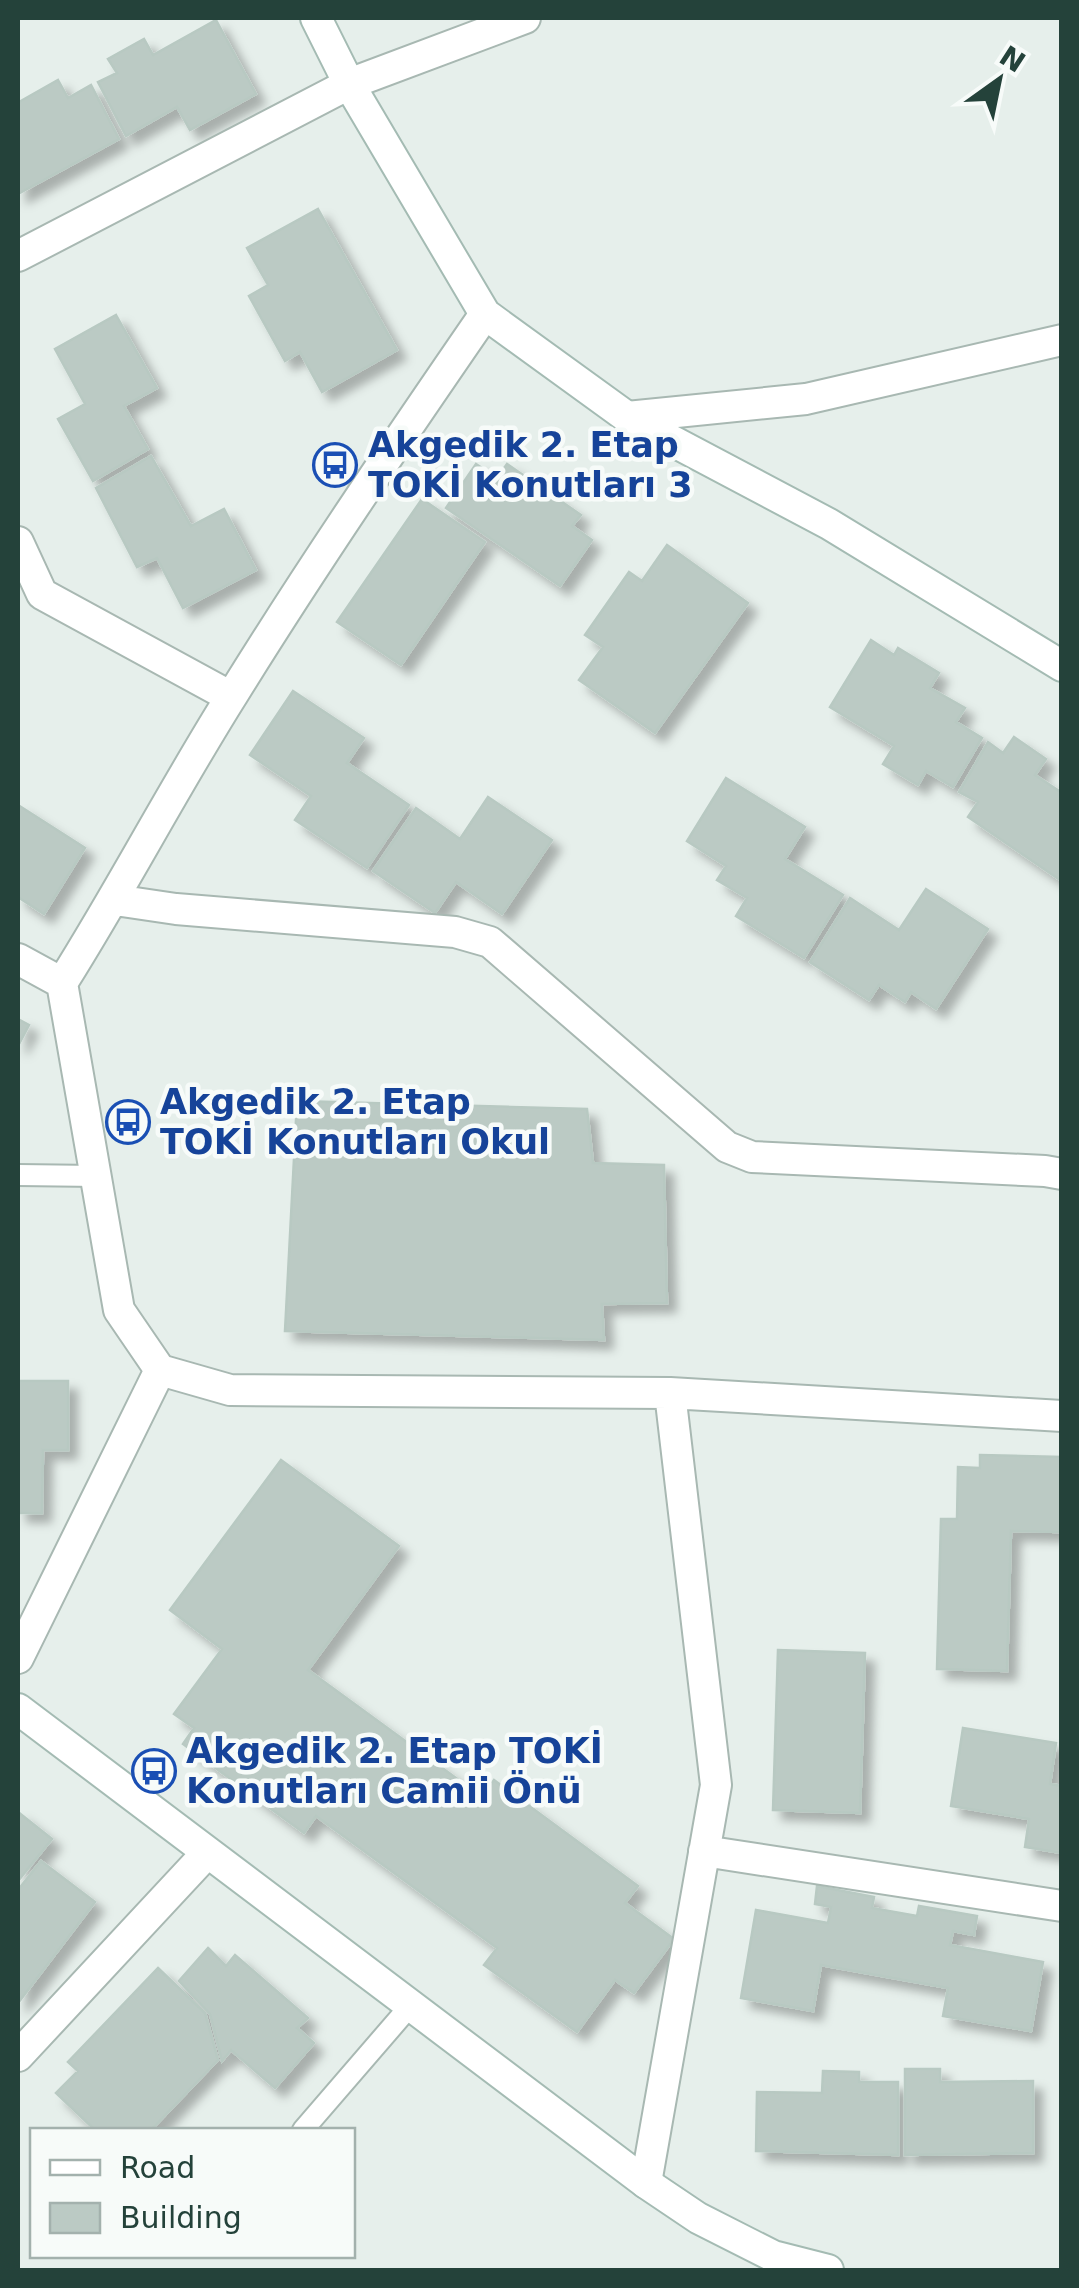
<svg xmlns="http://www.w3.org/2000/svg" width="1079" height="2288" font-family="'DejaVu Sans',sans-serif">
  <defs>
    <filter id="shadow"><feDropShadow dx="9" dy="9" stdDeviation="5" flood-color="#0004"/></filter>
  </defs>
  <rect width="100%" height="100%" fill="#e6efeb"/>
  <path fill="#bbcac4" stroke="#b8c9c2" stroke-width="2.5" filter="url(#shadow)" d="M216,20L256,94L190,130L177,107L126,136L98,82L117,73L108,59L144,39L153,55Z
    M58,80L68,98L91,85L119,139L18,194V99L19,102Z
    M318,209L397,350L322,392L300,352L285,361L249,296L268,285L247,248Z
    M116,315L157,388L124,406L148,449L93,481L58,419L85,404L55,349Z
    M151,456L191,526L224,509L256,570L183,608L157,558L137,567L96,488Z
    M476,464L497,478L507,464L581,515L572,526L592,540L560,586L446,508Z
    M422,499L485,542L401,665L337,622Z
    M667,545L748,603L655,733L579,680L603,647L585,635L629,572L642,581Z
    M871,640L894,655L898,648L939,673L930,688L965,708L956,722L982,738L953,787L926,771L918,785L883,764L894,746L830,707Z
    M293,691L364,738L347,763L409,805L367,868L295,820L311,796L250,755Z
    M1014,737L1046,759L1035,775L1062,793L1060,880L968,817L978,802L959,792L988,742L1003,753Z
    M726,778L805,827L785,859L843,895L804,958L736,916L747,898L717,880L726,866L687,841Z
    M488,797L552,840L502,914L456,882L435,913L373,871L416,808L460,839Z
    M18,805L85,848L44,914L18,897Z
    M926,889L988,929L936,1009L911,992L905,1002L879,985L869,1000L810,962L850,898L899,930Z
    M18,1019L29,1025L18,1046Z
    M297,1101L587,1109L593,1163L664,1165L667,1303L602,1304L604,1340L285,1331Z
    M18,1381H68V1450H43L42,1513H18Z
    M980,1455L1062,1457V1532L1011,1531L1007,1671L937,1669L941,1519H957L958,1467L980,1468Z
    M281,1460L399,1546L308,1670L482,1797L494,1780L638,1886L625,1903L674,1939L634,1993L615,1980L577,2032L484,1965L497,1948L316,1816L304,1833L183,1744L194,1728L174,1714L222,1649L170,1610Z
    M778,1650L865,1653L860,1813L773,1810Z
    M963,1728L1056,1743L1050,1784L1062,1786V1853L1025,1847L1029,1819L951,1806Z
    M18,1812L52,1839L18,1881Z
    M41,1861L95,1902L18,2003V1890Z
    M817,1886L874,1897L872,1908L917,1916L919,1906L977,1916L974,1935L953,1931L950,1945L1043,1962L1031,2031L943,2016L948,1988L821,1965L813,2011L741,1998L756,1910L828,1923L831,1907L815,1904Z
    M208,1948L226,1966L235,1955L308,2018L297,2028L314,2043L275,2088L231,2050L222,2061L210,2014L179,1981Z
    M158,1968L205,2013L218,2060L151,2130H95L56,2093L78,2071L68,2062Z
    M905,2069H940V2082L1033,2081V2153L905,2155Z
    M823,2071L859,2072V2082H898V2155L756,2151L757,2092L822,2093Z"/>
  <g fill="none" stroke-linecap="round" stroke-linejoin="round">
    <g stroke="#a8b8b2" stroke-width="24">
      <path id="lane" d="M18,1175L97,1176
        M303,2130L410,2006"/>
    </g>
    <g stroke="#a8b8b2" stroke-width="34">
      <path id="street" d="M18,256L349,84L525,18
        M485,314C399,439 313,565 233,694C173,789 122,888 62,983L119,1310L160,1370L230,1390L670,1393L1062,1416
        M627,417L806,399L1062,340
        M18,542L42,594L231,697
        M115,900L176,909L455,932L490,942L727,1147L752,1157L1045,1171L1062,1174
        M18,959L62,983
        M18,1658L160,1370
        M704,1851L1062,1906
        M18,2056L207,1853
        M646,2183L716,1785L670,1393"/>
    </g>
    <g stroke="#a4bbb3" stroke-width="34">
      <path id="secondary" d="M316,18L349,84L485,314L627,417L829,524L1062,666
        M18,1709L646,2183L698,2218L773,2256L828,2270"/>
    </g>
    <use href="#lane" stroke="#fff" stroke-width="20"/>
    <use href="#street" stroke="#fff" stroke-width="30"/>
    <use href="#secondary" stroke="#fff" stroke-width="30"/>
  </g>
  <defs>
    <g id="bus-ring" transform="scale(2.25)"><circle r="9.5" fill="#f7fbf9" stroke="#1a4fb4" stroke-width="1.5"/><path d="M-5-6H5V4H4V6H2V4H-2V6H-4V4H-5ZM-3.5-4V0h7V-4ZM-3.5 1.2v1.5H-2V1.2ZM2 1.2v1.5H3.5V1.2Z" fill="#1a4fb4"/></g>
  </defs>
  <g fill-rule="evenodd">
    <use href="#bus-ring" x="335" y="465"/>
    <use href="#bus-ring" x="128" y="1122"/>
    <use href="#bus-ring" x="154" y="1771"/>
  </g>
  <g text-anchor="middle" stroke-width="9" stroke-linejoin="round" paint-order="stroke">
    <g font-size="35" font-weight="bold" fill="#164399" stroke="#f7fbf9" text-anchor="start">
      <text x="368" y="457">Akgedik 2. Etap<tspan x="368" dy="40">TOKİ Konutları 3</tspan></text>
      <text x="160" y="1114">Akgedik 2. Etap<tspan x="160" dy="40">TOKİ Konutları Okul</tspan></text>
      <text x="186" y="1763">Akgedik 2. Etap TOKİ<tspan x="186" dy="40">Konutları Camii Önü</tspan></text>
    </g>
  </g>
  <rect width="1079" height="2288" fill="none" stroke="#24423a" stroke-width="40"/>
  <rect x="30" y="2128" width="325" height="130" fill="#f7fbf9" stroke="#a3b1ad" stroke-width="2.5"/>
  <rect x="50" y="2160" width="50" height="15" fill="#ffffff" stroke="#a3b1ad" stroke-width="2.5"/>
  <text x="120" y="2178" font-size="30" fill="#24423a">Road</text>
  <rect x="50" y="2203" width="50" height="30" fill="#bbcac4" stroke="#a3b1ad" stroke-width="2.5"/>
  <text x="120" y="2228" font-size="30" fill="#24423a">Building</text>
  <g transform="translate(999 80) rotate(33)" stroke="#f7fbf9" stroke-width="8" paint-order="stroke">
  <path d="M0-8L18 38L0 25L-18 38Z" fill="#24423a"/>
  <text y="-15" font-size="28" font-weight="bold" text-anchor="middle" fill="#24423a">N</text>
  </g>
</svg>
